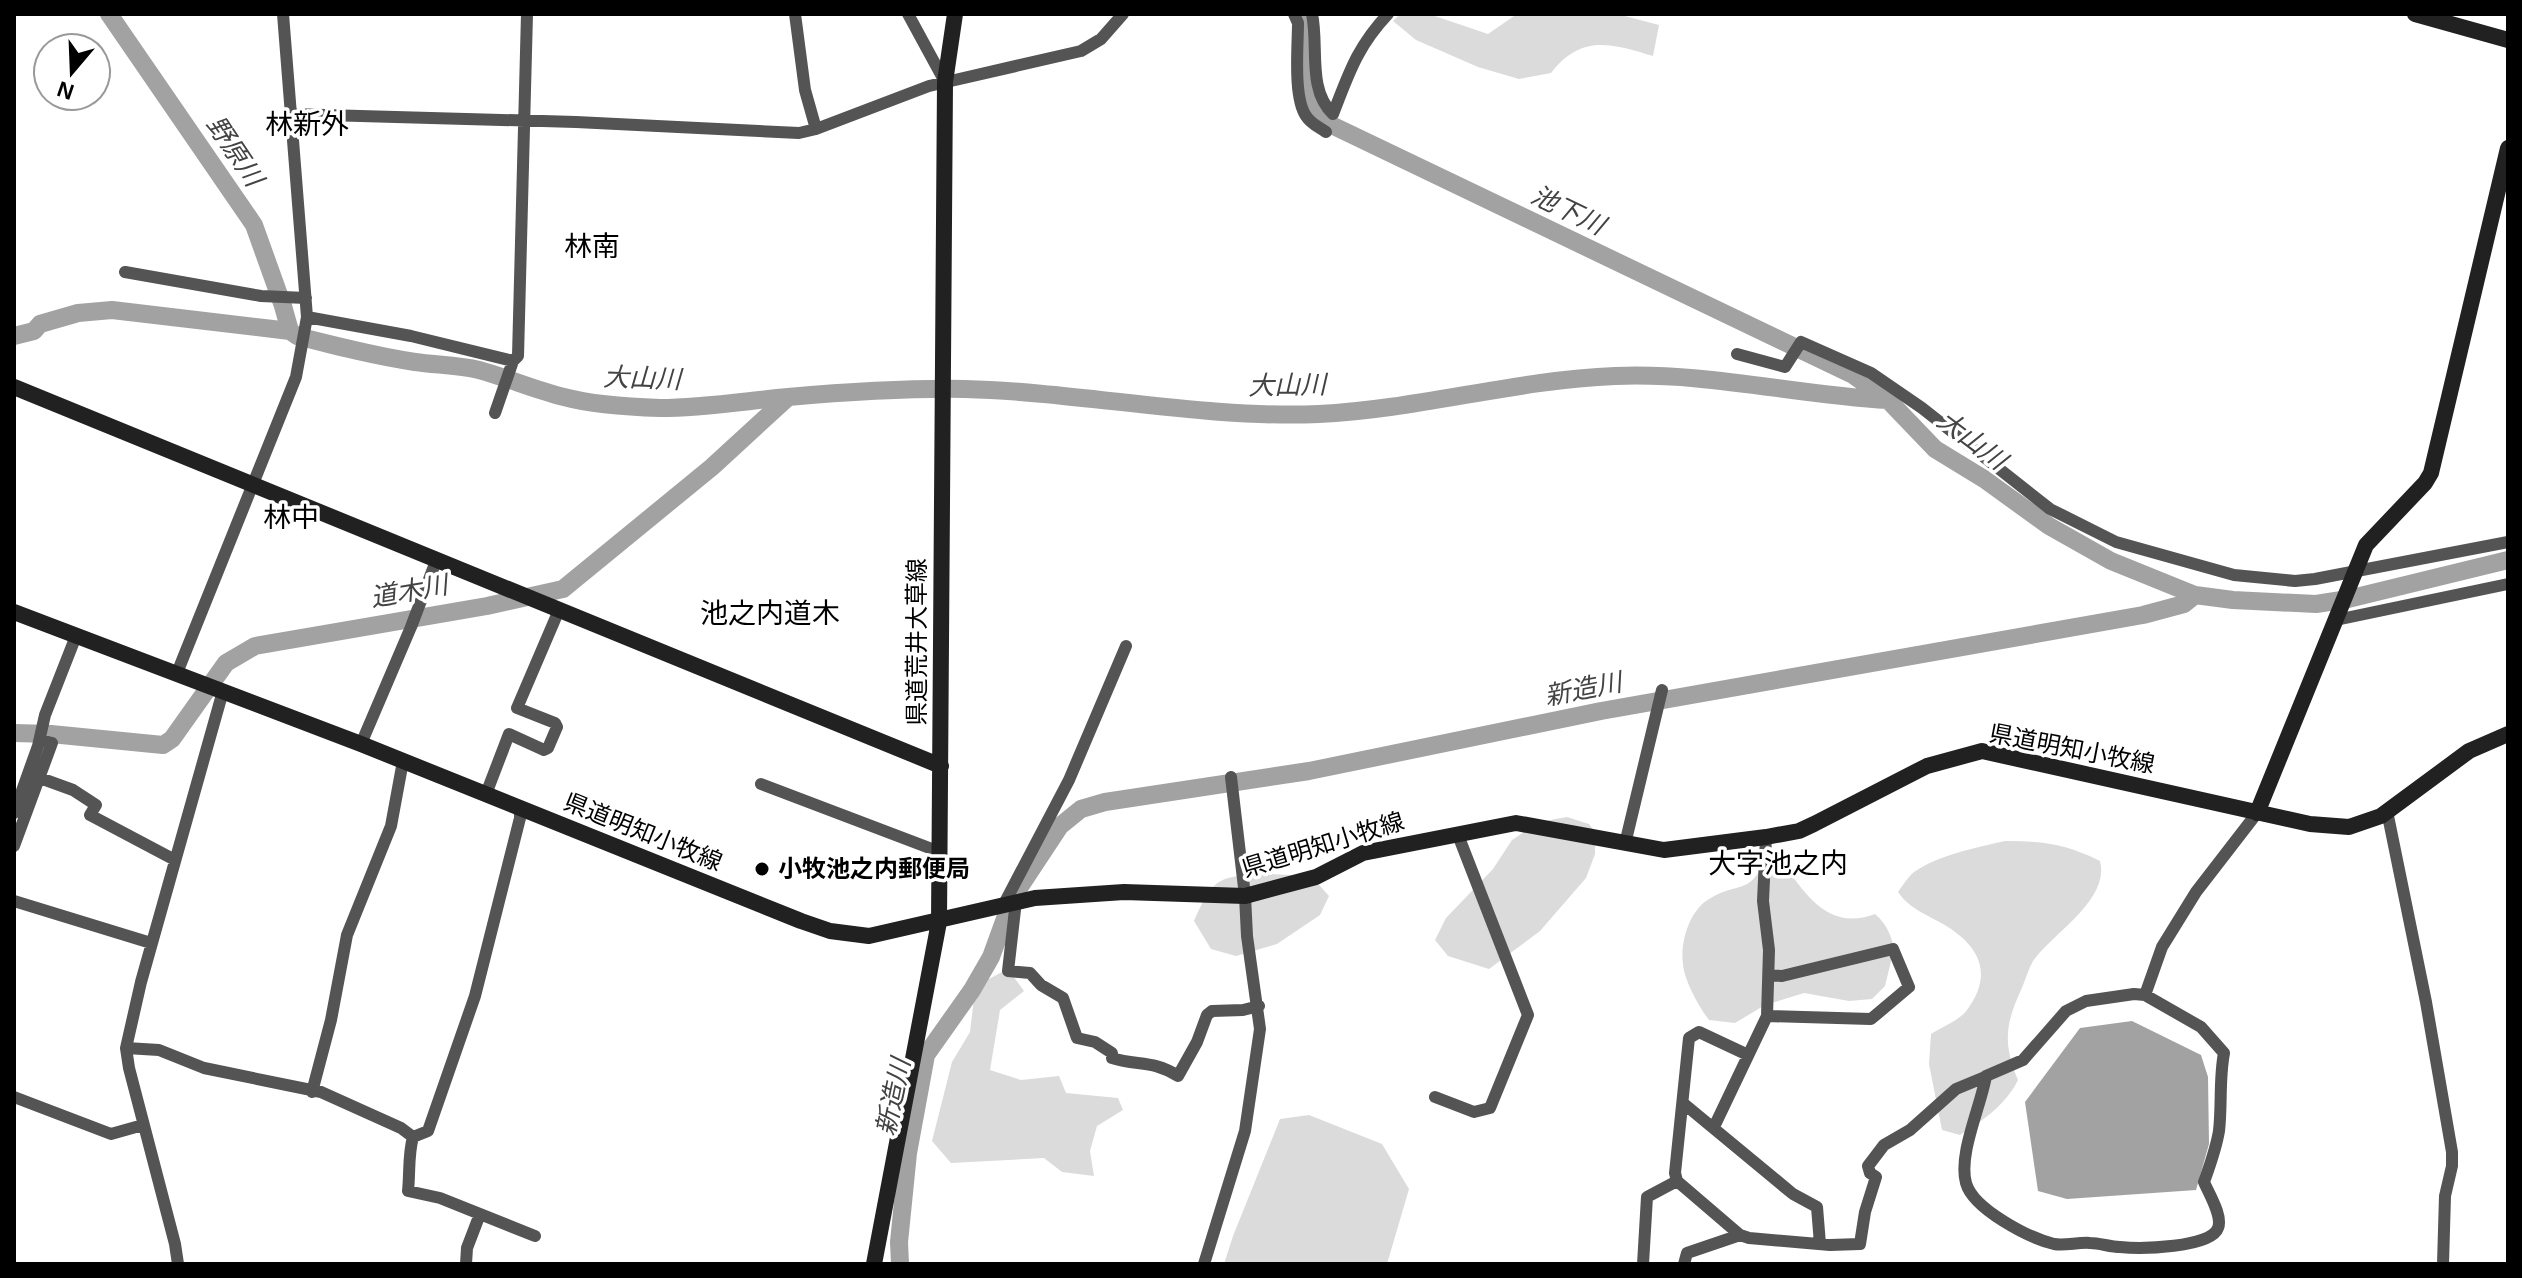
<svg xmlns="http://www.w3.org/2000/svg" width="2522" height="1278" font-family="Helvetica,'Noto Sans JP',sans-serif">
  <rect width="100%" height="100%" fill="#fff"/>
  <path fill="#dbdbdb" d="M1400,14H1429L1488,34L1517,14H1617L1659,25L1653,56C1611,43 1581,34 1551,73L1519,79L1478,67L1416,40L1393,21Z
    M1567,817L1589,824L1595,832V854L1586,878L1540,931L1489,969L1448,956L1435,940L1446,918L1493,869L1512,840L1539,822Z
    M2005,841C2043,841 2066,844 2100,861C2110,900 2054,932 2033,961C2028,970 2025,981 2021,990C2005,1025 2003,1044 2018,1080C2005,1106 1984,1119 1960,1135L1942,1130L1929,1064L1931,1034C1942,1027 1960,1020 1967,1010C1992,976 1982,949 1948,927C1931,916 1910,910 1898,892C1903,885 1908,877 1914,872C1941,854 1975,848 2005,841Z
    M1769,849L1776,852C1801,888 1825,933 1875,914C1889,926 1892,939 1896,956L1892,957L1885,986L1872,999L1849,1001L1804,993L1765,1005L1735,1023L1709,1020C1699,1007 1684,980 1683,964C1680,943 1689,913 1706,901C1741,878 1751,900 1769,849Z
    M1268,874L1311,876L1329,896L1320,915L1277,944L1236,956L1211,949L1194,921C1215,875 1218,877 1268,874Z
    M1002,972L1013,976L1024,991L1000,1010L990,1070L1021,1080L1059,1076L1066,1093L1118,1098L1123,1110L1097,1126L1090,1151L1094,1176L1062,1172L1044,1158L951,1163L932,1141L952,1062L970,1032L974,998L987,980Z
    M1309,1115L1382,1144L1409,1189L1387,1264H1224L1233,1236L1280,1119Z"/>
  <path fill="#a2a2a2" d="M2132,1021L2201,1055L2208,1077L2209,1144L2196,1190L2067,1199L2038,1191L2025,1102L2080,1028Z"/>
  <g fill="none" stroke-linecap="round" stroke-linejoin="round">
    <path stroke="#a2a2a2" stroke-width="18" d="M109,14L254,225L283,306L290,331
      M1303,14C1318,50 1299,94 1321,120L1853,375L1888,400L1935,449L1984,479L2049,526L2111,561L2195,595L2233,600L2316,604L2348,599L2508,560
      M14,336L34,331L40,324L78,313L112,310L290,331L297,336C336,346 375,356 415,362C436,365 459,365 479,370C508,378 535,390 564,397C594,405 628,407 660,408C703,408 745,401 788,397C846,392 907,388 965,389C1082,392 1203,419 1319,414C1419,409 1515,380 1615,376C1707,372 1796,395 1888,400
      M14,733L51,734L163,745L172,739L226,663L255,646L487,606L563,589L712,467L786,399
      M1017,891L1060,826L1081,809L1105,802L1309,771L1601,711L2143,615L2184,604L2195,595
      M900,1264L899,1242L908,1153L926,1055L972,990L991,957L1007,913"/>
    <path stroke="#545454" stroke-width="12" d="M795,14L805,90L816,129
      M908,14L945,82
      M1294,14L1298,23C1298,46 1293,97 1306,116C1311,124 1319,127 1326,132
      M1312,14C1319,46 1307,90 1333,114C1349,73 1357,47 1388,14
      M290,114L576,122L799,133L816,129L929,86L1081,51L1101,39L1123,14
      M125,272L261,296L306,298
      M307,317L411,336L513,361
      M1737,354L1785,367L1801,342L1871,373L1922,408L2050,509L2116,542L2234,575L2295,581L2315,579L2508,542
      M495,413L513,361L518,356L527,14
      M2336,620L2508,584
      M177,673L296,377L307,317L283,14
      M361,744L411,627L436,561
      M40,778L73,790L96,805L90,815L175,860
      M761,784L940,852
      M486,794L509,734L544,750L548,748L557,727L555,723L517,708L559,610
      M2387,811L2426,1002L2452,1152V1166L2445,1196L2443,1264
      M14,813L38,746L45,715L76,636
      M1625,844L1662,690
      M14,846L52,743L40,740
      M14,901L151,943
      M1016,901L1008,971L1030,973L1041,985L1063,998L1077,1038L1095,1042L1112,1053V1058C1138,1066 1153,1060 1178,1076L1197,1042L1207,1015L1212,1011L1243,1010L1259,1006
      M1004,904L1069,780L1126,646
      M2145,995L2162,947L2196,892L2257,813
      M1767,1016L1871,1019L1909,987L1893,949L1782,976L1769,975
      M126,1048L159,1050L204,1068L321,1092L401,1128L413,1137
      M1748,1055L1699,1032L1689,1038L1675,1173L1677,1181L1740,1235L1749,1238L1830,1245L1860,1244L1865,1212L1876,1177L1870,1173L1868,1166L1884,1145L1910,1130L1956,1089L1985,1077L1986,1076L2023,1060L2066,1011L2086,1001L2134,994L2145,995L2201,1027L2224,1053C2219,1079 2222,1105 2219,1131C2216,1149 2210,1165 2204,1182C2209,1194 2223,1216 2218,1228C2211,1248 2140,1249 2120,1247C2110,1247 2100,1243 2090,1243C2078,1242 2065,1246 2054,1244C2029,1238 1973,1209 1966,1183C1958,1154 1981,1106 1986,1076
      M312,1092L331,1020L347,935L391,826L403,761
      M14,1097L111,1134L143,1125
      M1435,1097L1474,1112L1490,1108L1528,1015L1458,835
      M1683,1103L1793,1194L1817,1207L1820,1244
      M1714,1127L1767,1016L1769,950L1763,901L1766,837
      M413,1137L428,1131L475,996L520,818V809
      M413,1137C408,1155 410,1172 408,1191L440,1198L535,1236
      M178,1264L175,1244L129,1068L126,1048L141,982L223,691
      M466,1264L467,1248L480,1214
      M1204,1264L1245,1131L1260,1029L1247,936L1245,896L1231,777
      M1643,1264L1647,1197L1677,1181
      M1684,1264L1687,1253L1740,1235"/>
    <path stroke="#212121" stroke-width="16" d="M2415,14L2508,40
      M14,387L941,766
      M14,612L361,744L801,921L830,931L869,936L1035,898L1124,892L1245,896L1316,877L1363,853L1516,823L1664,850L1766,837L1799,831L1814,824L1927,766L1982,751L2310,824L2349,827L2381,816L2469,751L2508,734
      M2257,813L2366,545L2425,483L2431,473L2508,148
      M874,1264L939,922L945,82L955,14"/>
  </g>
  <circle fill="#000" stroke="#fff" stroke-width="3" cx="762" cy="869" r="8"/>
  <g text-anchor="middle" stroke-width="7" stroke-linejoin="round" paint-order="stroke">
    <g font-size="24" fill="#000" stroke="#fff">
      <text transform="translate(917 642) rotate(-90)" y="8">県道荒井大草線</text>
      <text transform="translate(2072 749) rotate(11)" y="8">県道明知小牧線</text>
      <text transform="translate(643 832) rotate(22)" y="8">県道明知小牧線</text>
      <text transform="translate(1323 845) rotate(-17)" y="8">県道明知小牧線</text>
    </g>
    <g font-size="24" font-weight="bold" fill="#000" stroke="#fff" text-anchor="start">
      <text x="778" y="877">小牧池之内郵便局</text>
    </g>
    <g font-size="26" font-style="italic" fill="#434343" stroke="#fff">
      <text transform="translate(235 151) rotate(56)" y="9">野原川</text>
      <text transform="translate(1568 210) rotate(26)" y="9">池下川</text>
      <text transform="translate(642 378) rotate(2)" y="9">大山川</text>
      <text transform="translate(1287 385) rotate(-1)" y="9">大山川</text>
      <text transform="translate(1972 440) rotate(37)" y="9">大山川</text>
      <text transform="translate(409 591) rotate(-10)" y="9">道木川</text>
      <text transform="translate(1583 689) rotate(-11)" y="9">新造川</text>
      <text transform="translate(893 1097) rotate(-78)" y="9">新造川</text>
    </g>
    <g font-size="28" fill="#000" stroke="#fff">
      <text x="307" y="134">林新外</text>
      <text x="592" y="256">林南</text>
      <text x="291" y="527">林中</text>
      <text x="770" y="623">池之内道木</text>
      <text x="1778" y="873">大字池之内</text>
    </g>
  </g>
  <rect width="2522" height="1278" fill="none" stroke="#000000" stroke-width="32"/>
  <g transform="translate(72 72) rotate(199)"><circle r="38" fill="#ffffff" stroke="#999999" stroke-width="2"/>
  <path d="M0-6L14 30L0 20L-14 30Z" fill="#000000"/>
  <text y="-12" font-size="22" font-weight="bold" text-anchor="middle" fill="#000000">N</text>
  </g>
</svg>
